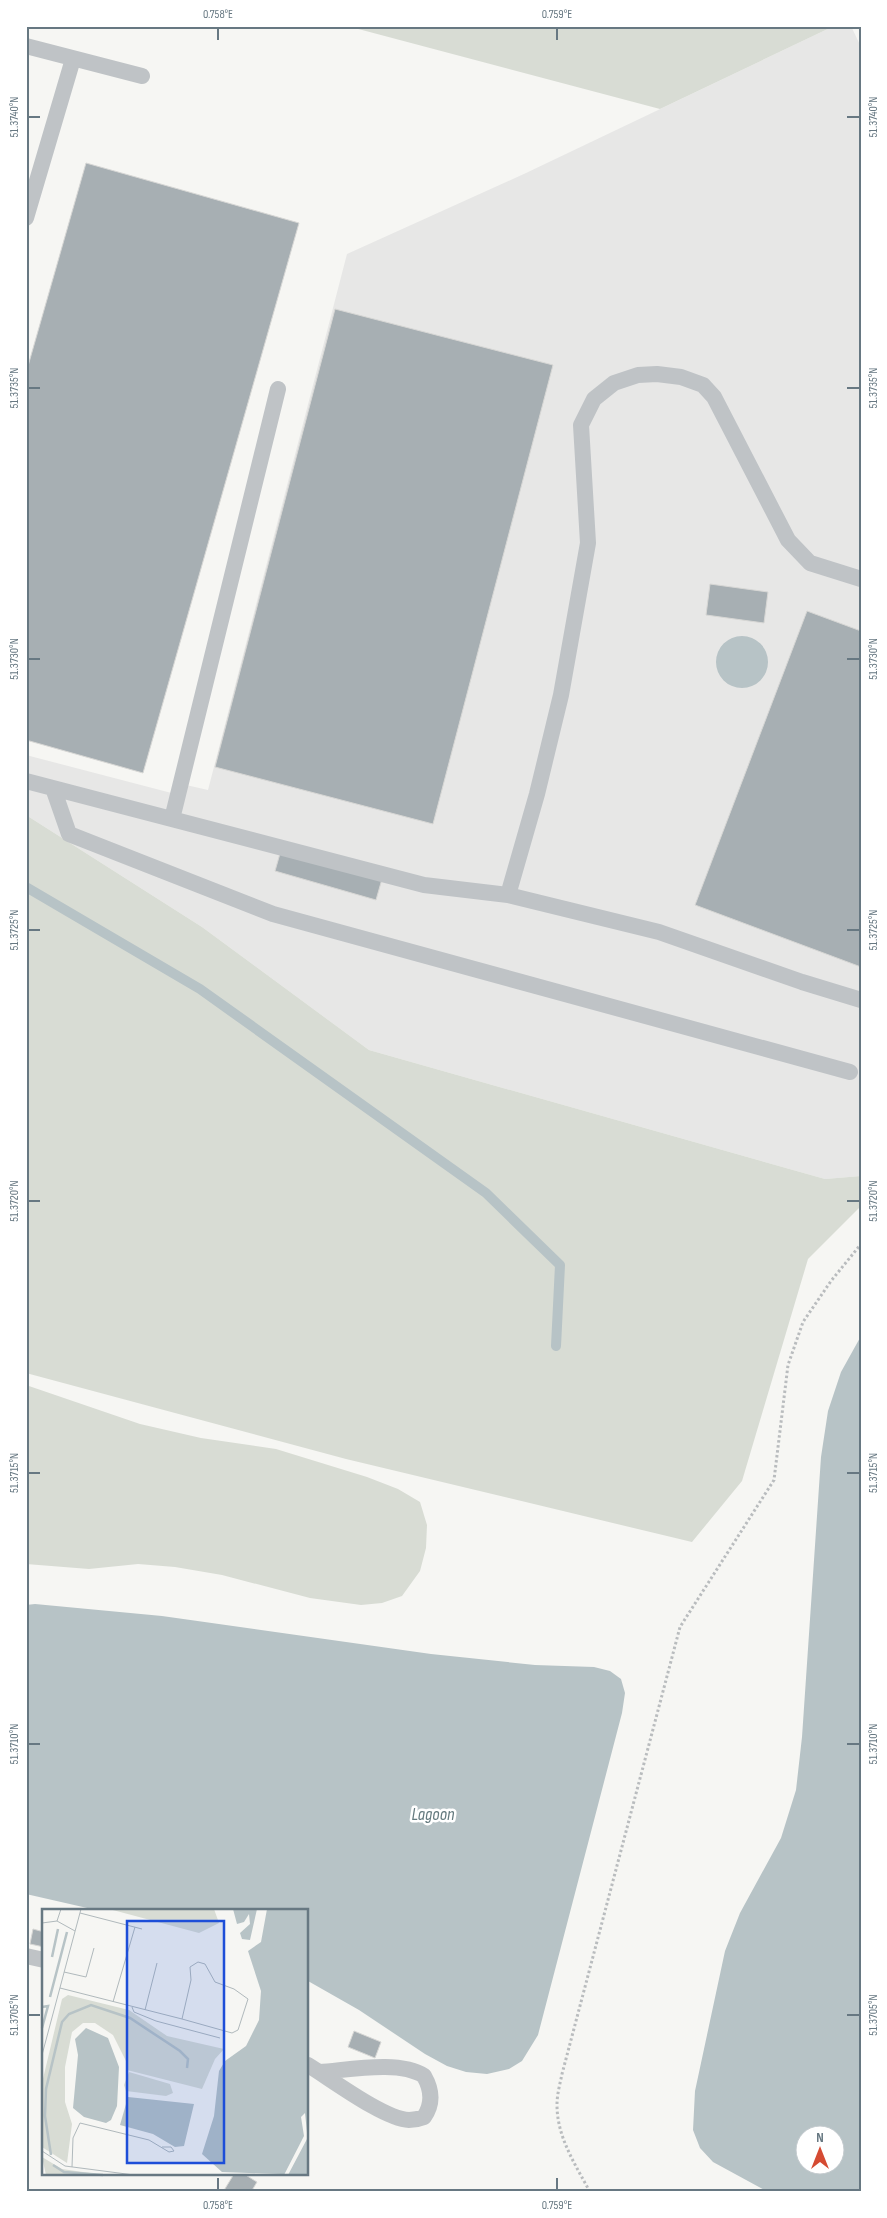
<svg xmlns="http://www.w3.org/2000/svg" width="887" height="2218" font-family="'Sofia Sans Condensed',sans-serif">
  <rect width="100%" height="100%" fill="#f6f6f3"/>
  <path fill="#e7e7e6" d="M834,26H851L861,47V1176L825,1179L369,1050L202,927L26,815V755L183,796L186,785L208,790L347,254L526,173Z"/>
  <path fill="#d8dcd4" d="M347,26H834L660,109Z
    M26,815L202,927L369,1050L825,1179L861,1176V1206L808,1259L742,1481L692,1542L346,1459L26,1373Z
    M26,1385L140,1424L201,1438L276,1449L367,1477L398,1489L420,1502L427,1525L426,1548L420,1571L402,1596L382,1603L361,1605L310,1598L222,1575L175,1567L138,1564L89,1569L26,1564Z"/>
  <path fill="#b7c3c6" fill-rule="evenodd" d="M716 662a26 26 0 1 1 52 0a26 26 0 1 1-52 0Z
    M861,1336V2192H768L713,2162L700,2148L693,2130L695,2091L725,1951L740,1913L781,1838L796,1790L802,1737L821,1457L828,1411L841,1372ZM804,2136H834V2166H804Z
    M35,1604L162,1616L431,1654L535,1665L594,1667L610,1671L621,1679L625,1693L622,1713L538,2035L522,2061L509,2069L487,2074L466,2072L447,2066L425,2054L359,2010L308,1981V1910H96L26,1894V1605Z"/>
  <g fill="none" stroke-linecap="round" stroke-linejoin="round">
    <path stroke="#b7c3c6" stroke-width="10" d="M26,887L200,989L486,1193L560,1265L556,1346"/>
  </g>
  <path fill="#a7afb3" stroke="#d7d7d5" d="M86,163L299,223L143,773L26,740V373Z
    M335,309L553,365L433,824L215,767Z
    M710,584L768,592L764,623L706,615Z
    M807,611L861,631V967L695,905Z
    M283,843L384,872L376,900L275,871Z
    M33,1929L44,1932V1947L30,1944Z
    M354,2031L381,2042L375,2058L348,2047Z
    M234,2174H244L257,2182L251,2192H223Z"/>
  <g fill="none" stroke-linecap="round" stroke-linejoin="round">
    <path stroke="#b9bcbe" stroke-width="3" stroke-dasharray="2.5 2.5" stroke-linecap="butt" d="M590,2192C575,2164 557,2137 557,2105C557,2094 560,2084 562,2074L680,1627L774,1480L788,1365L803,1322L831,1281L861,1244"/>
    <path stroke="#bfc3c6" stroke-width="16" d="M26,46L142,76
      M26,218L73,59
      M26,781L424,885L508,895L537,794L561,695L588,543L581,425L594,399L614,383L638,375L657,374L681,377L703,385L714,397L788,540L810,563L861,579
      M53,788L69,834L273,914L850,1072
      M172,819L278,389
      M508,895L659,932L802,982L861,1000
      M26,1956L44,1960
      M308,2065C331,2079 384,2119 409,2120C414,2120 419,2119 424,2117C433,2104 432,2090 424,2076C400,2060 349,2070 320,2072"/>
  </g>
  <path fill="none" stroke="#677882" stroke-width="2" d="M218,28V40M557,28V40M28,117H40M847,117H860M28,388H40M847,388H860M28,659H40M847,659H860M28,930H40M847,930H860M28,1201H40M847,1201H860M28,1473H40M847,1473H860M28,1744H40M847,1744H860M28,2015H40M847,2015H860M218,2178V2190M557,2178V2190"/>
  <g text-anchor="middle" stroke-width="5" stroke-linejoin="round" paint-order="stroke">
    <g font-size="18" font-style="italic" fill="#63797e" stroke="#fff">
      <text x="433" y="1820">Lagoon</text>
    </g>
  </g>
  <g transform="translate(42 1909)">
    <rect width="266" height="266" fill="#f6f6f3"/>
    <path d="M67,0H172L177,14L157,24ZM26,86L87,101L125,127L182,140L173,150L160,180L85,161L86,156L71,126L53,114H41L30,123L23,158V193L30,215L25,254L0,238V174L20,90ZM87,163L128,175L131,184L124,187L84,182L82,176ZM0,248L20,260L62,266H4Z" fill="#d8dcd4"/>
    <path d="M191,0H215L208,31L200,30L198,24L208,15L207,5L202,13L195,15ZM225,0H266V266L180,263L160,245L172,207L177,162L183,152L204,137L217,111L219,82L206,42L219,33ZM44,119L66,129L77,158L75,197L69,211L64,214L42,208L31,199L36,146L33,130ZM86,188L152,195L142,237L133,238L111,225L78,216Z" fill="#b7c3c6"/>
    <path d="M263,204L266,233L265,230L246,266H242L262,227L259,208Z" fill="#f6f6f3"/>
    <path fill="none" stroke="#b7c3c6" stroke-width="2.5" d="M10,48L16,20M8,88L25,23M0,98L6,97L0,119M9,246L3,207L4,180L20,113L27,105L49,96L88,109L138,142L146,150L145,159M11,256L22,263L61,266"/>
    <path fill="none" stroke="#b0b9bc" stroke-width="1" d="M19,0L15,12L33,22M38,4L100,20M0,14L15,12M22,63L44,68L52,39M18,79L140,110L149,71L148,58L156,53L163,55L173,73L192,80L206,90L196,121L190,124L140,110M71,93L93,18M90,98L92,103L114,112L178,129M103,101L115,54M0,146L39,0M0,242L23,257L92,266M30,258L31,229L38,214L107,231L127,243L132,242L129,238H120"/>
    <path fill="#1d4ed8" fill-opacity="0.15" stroke="#1d4ed8" stroke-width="2.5" d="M85,12H182V254H85Z"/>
    <rect width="266" height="266" fill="none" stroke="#677882" stroke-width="2.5"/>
  </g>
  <rect width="887" height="2218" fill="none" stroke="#ffffff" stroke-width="55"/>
  <g transform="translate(820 2150)"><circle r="24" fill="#ffffff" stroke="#c2c9cd"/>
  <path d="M0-4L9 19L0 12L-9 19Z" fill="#d54b33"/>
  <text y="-8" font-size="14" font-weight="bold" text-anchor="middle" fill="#677882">N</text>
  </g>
  <rect x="28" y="28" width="832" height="2162" fill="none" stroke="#677882" stroke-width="2"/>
  <g font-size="12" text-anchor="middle" fill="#677882">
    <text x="218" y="18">0.758°E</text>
    <text x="557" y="18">0.759°E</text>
    <text transform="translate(14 117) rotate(-90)" y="4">51.3740°N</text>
    <text transform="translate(873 117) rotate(-90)" y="4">51.3740°N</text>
    <text transform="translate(14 388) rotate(-90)" y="4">51.3735°N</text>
    <text transform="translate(873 388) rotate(-90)" y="4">51.3735°N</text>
    <text transform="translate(14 659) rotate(-90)" y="4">51.3730°N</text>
    <text transform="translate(873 659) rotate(-90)" y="4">51.3730°N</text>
    <text transform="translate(14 930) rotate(-90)" y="4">51.3725°N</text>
    <text transform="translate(873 930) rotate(-90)" y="4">51.3725°N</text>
    <text transform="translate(14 1201) rotate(-90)" y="4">51.3720°N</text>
    <text transform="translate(873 1201) rotate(-90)" y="4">51.3720°N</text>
    <text transform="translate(14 1473) rotate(-90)" y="4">51.3715°N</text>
    <text transform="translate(873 1473) rotate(-90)" y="4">51.3715°N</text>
    <text transform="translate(14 1744) rotate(-90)" y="4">51.3710°N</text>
    <text transform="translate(873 1744) rotate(-90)" y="4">51.3710°N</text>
    <text transform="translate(14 2015) rotate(-90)" y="4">51.3705°N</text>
    <text transform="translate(873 2015) rotate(-90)" y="4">51.3705°N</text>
    <text x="218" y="2209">0.758°E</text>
    <text x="557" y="2209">0.759°E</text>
  </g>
</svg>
